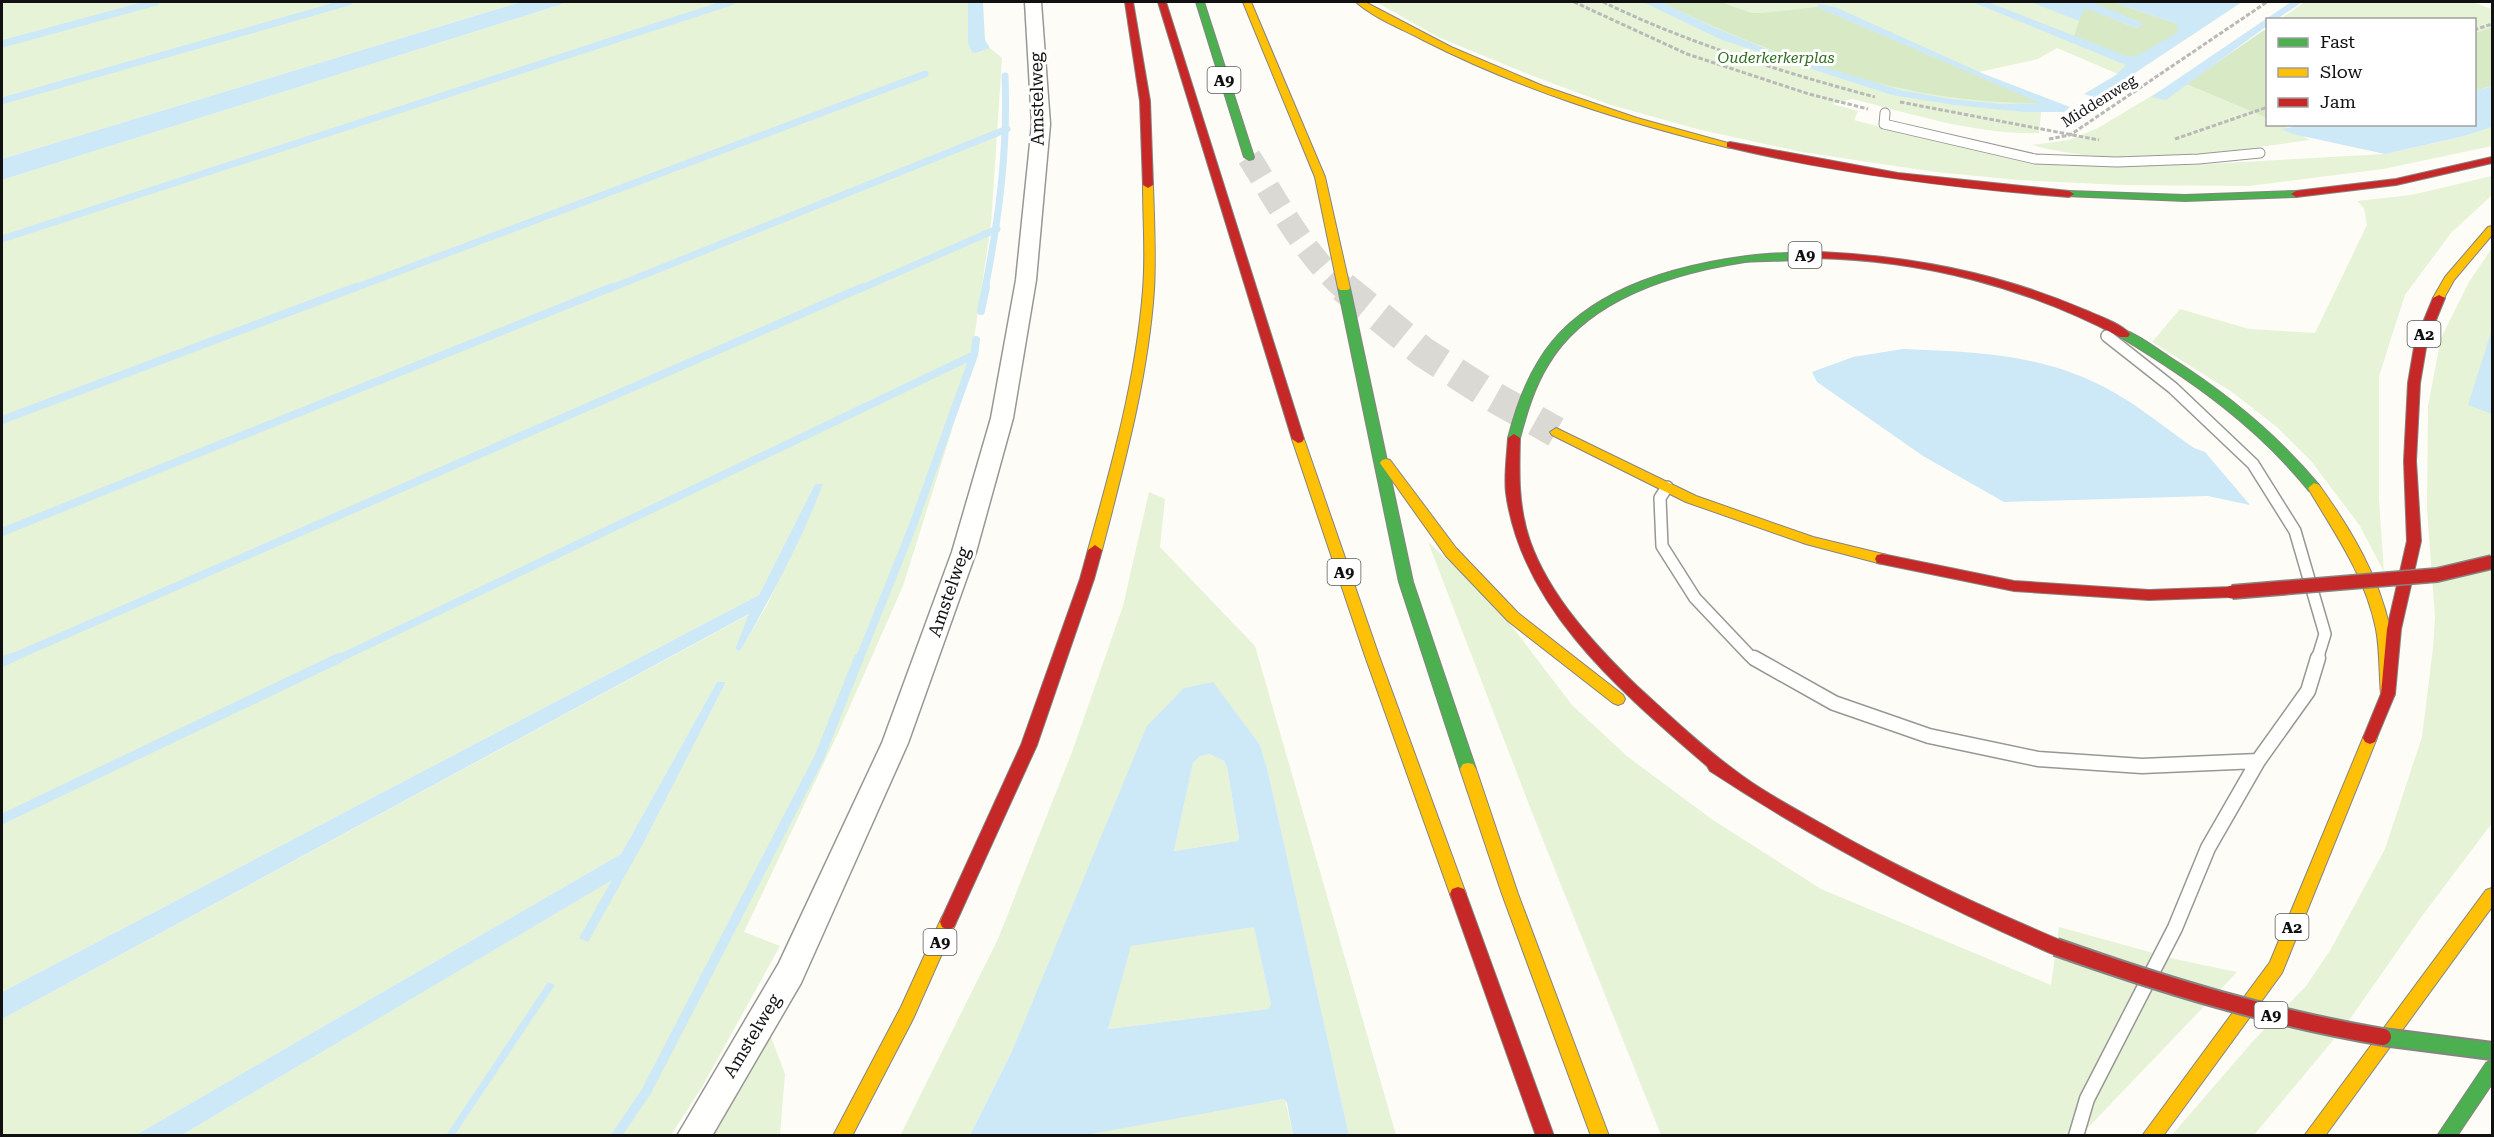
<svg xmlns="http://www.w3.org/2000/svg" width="2494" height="1137" font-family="'Roboto Serif',serif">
  <rect width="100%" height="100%" fill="#fdfcf7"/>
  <path fill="#e7f3d7" d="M2,2H521L2,159Z
    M569,2H968V43L976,53L990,48L1002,58L991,225L975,332L951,433L903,586L839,731L744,932L780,946L702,1087L671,1135H455L554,985L549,982L446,1135H182L613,879L579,938L645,840L726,682H717L621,854L136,1135H2V1019L750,614L735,649L740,651L767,605L813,508L822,484H815L759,595L2,992V180Z
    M1376,2H2135L2076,36L2143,66L2125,77L2057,48L2038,59L1901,89L2042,103L2039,133C1975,135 1914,114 1852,99L1832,104L1858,111L1854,120L1910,135L2063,166L2190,165L2385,154L2464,136L2492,127V146L2383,169L2249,186L2121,185L2018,180L1935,172L1802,152L1697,129L1611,105L1533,76L1438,37Z
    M2305,2H2472L2492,9V27L2475,33L2474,20H2279Z
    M2186,84L2267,118L2268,124L2283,125L2310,140C2218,152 2122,170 2032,145L2069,140L2098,128L2168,86Z
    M2492,176V195L2451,233L2405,295L2379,376V500L2384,572L2360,526L2311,461L2278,428L2232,392L2152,342L2180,309L2249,329L2315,333L2367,225L2364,208L2357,201L2411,195Z
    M2492,248V823L2422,916L2345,1026L2254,1135L2171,1136L2253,1041L2306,986L2331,949L2385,849L2422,737L2433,648L2435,617L2427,509L2428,406L2441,338L2469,282Z
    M1149,492L1165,499L1160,547L1255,646L1396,1135H1349L1268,772L1260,745L1212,682L1121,791L1012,1051L970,1135L900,1136L998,939L1072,752L1123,606Z
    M1428,542L1494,603L1572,705L1628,757L1713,820L1821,889L2051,985L2059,927L2179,960L2237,972L2081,1135H1661L1533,815Z
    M1209,754L1224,761L1227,767L1239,838L1238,841L1174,851L1193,763L1200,756Z
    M1254,926L1271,1005L1268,1009L1108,1029L1130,946Z
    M768,1029L785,1074L780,1135L707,1136Z
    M1285,1099L1293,1135L1085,1136L1087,1134Z"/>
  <path fill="#d8eac5" d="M1661,2H1720L1752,13H1761L1817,7L2042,103C1908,105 1779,59 1661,2Z
    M2101,2H2113L2198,31L2143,66L2074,36L2084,7L2136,28L2143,24L2093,3Z
    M2492,27V86L2475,91V33Z
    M2264,30L2267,31V118L2186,84Z"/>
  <path fill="#cde8f7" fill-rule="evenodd" d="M521,2H569L2,180V159Z
    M968,2H983L985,40L990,48L976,53L972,52L968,43Z
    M1643,2H1661L1713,27L1769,50L1900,90L1951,99L2002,104L2040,103L1817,7L1819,4L1835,7L1984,74L2070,107L2064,112H2025L1954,105L1892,95L1722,40Z
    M1972,2H1988L2126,56H2137L2178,32L2177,24L2113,2H2242L2097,98L2084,94L2116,75L2126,65Z
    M2031,2H2101L2095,3L2144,24L2136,28L2085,8L2079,21Z
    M2291,2H2302L2277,19L2268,20L2267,26L2166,100L2151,97Z
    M2492,86V127L2464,136L2385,154L2293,134L2282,129L2306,124H2474L2475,91Z
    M2492,329V414L2468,405Z
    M1903,349C1979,352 2047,354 2115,393C2143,409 2168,430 2194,448L2205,452L2250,505L2208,496L2004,502L1923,456L1817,382L1812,372L1853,357Z
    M815,484H823C801,542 771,597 740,651L735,649L749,614L2,1019V992L759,595Z
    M717,682H726L645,840L588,942L579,938L612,880L182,1135H136L621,854Z
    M1213,682L1260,745L1268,772L1349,1135H1293L1287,1103L1284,1099L1085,1135H970L1012,1051L1147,726L1184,688ZM1209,754L1224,761L1227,767L1239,838L1238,841L1174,851L1193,763L1200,756ZM1254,927L1271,1005L1268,1009L1108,1029L1131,946Z
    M548,982L555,985L455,1135H446Z"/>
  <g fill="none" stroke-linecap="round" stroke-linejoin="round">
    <path stroke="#cde8f7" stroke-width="7" d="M2,44L156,2
      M2,101L349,2
      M2,239L731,2
      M352,289L925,74
      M609,289L1007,129
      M860,289L997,229
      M985,289C999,217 1008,150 1005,76"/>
    <path stroke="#cde8f7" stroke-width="8" d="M981,311L986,287
      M2,420L356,287
      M2,532L612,287
      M7,660L863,287
      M336,660L974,355
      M859,660L912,528L974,355L976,340"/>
    <path stroke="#cde8f7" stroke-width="10" d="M2,662L11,658
      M2,819L339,658
      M616,1136L646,1092L819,758L859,658"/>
    <path stroke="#dad9d4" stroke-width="24" stroke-dasharray="24 12" stroke-linecap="butt" d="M1249,157C1276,200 1305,256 1345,289"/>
    <path stroke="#dad9d4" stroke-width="31" stroke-dasharray="31 16" stroke-linecap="butt" d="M1343,287L1423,352L1487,393L1556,432"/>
    <g stroke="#979795" stroke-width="11">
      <path id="lane-far2" d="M1885,113L1884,124L2035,159L2117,162L2199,159L2260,153"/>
    </g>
    <g stroke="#979795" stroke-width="14">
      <path id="lane-far1" d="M2107,336L2173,388L2253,464L2295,531L2325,634L2317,660
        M1667,487L1660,498L1662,546L1695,598L1750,656L1757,660"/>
    </g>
    <g stroke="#979795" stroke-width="17">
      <path id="lane" d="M1754,658L1834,703L1929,736L2038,759L2142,766L2258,761
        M2076,1136L2087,1099L2175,928L2208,848L2258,761L2308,691L2318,658"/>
    </g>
    <g stroke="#979795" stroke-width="3">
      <path id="street" d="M1025,2H1041L1050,124L1036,280L1013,418L976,552L908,743L801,983L712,1136H677L779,963L882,743L952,552L991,418L1016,280L1032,124Z"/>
    </g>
    <g stroke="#858482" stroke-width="2">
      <path id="fast" d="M1196,2H1204L1254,157L1253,159L1249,160L1244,157Z
        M2069,191L2185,195L2296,191L2301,194L2296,197L2185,201L2065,196V192Z
        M1815,252L1820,255L1819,257C1795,263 1770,259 1745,262C1674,273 1587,299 1548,365C1534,388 1527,412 1520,438L1518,441H1510L1508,438C1515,411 1523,386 1538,362C1579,292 1671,266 1747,256C1769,253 1792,253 1815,252Z
        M1344,285L1350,288L1413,582L1476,769L1473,774L1468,775L1463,774L1460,769L1399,582L1338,288Z
        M2124,330C2139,335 2154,347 2168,356C2225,392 2276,433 2319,485L2320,488L2319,491H2309C2257,426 2191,380 2120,337V331Z
        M2492,1060V1084L2457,1136H2437L2486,1063Z"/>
    </g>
    <g stroke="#858482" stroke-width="2">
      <path id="slow" d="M1243,2H1251L1325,177L1350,288L1348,290H1340L1338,288L1315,177Z
        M1356,2H1365L1451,47L1543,86L1637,118L1735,145L1730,148C1624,122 1521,90 1423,40C1402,29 1374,18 1356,2Z
        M1148,182L1153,185C1154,220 1156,255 1154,290C1148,378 1124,465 1102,550L1095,555L1088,550C1112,465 1136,379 1143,290C1146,255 1143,220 1143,185Z
        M2492,226V235L2454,280L2443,300H2435L2433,298L2445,277L2488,227Z
        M1556,428L1696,496L1813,537L1887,555L1889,559L1882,564L1806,544L1686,502L1552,435L1550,432Z
        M1298,435L1304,439L1379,656L1466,894L1464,899L1458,901L1452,899L1450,894L1365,656L1292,439Z
        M1386,459L1390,460L1456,548L1518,613L1623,695L1625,699L1623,703L1618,705L1613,703L1508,621L1446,556L1382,466L1380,463L1382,460Z
        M2314,483L2319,485C2350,528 2379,576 2390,629C2394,650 2394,673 2395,694L2393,698L2388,700L2383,698L2381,694C2379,673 2380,650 2376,629C2365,575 2335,534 2308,488Z
        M2370,732L2375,734L2377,738L2282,973L2163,1136H2142L2270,962L2363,738L2365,734Z
        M1468,763L1473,764L1476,769L1518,894L1609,1136H1591L1502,894L1460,769L1463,764Z
        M2492,888V907L2325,1136H2304L2486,890Z
        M948,914L954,917L956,922L913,1019L852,1136H833L901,1007L942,917Z"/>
    </g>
    <g stroke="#858482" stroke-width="2">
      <path id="jam" d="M1125,2H1133L1150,101L1153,185L1148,188L1143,185L1140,101Z
        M1158,2H1166L1304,439L1302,442L1298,443L1292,439Z
        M1730,142L1898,173L2069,191L2074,194L2069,197C1954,188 1839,174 1727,147V143Z
        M2492,157V163L2396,185L2296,197L2291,194L2296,191L2396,179Z
        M1821,252C1911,256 2002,274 2085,310C2099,316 2120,323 2130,334L2128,337H2120C2026,287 1921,260 1815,258L1810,255L1811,253Z
        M2439,295L2445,298L2427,342L2420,383L2416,461L2421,541L2401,629L2395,694L2375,742L2370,744L2365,742L2363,738L2381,694L2387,629L2407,541L2404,461L2408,383L2415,342L2433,298Z
        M1514,434L1520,438C1519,474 1518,506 1530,541C1550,597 1595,645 1637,686C1668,714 1699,744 1733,769C1760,790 1792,807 1822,824C1899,869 1980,906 2062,941L2064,947L2062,953L2056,955L2050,953C1931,901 1818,842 1710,771L1707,766C1623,693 1522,610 1506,493C1504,475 1507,456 1508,438Z
        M1095,545L1102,550L1094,579L1037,745L954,927L948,930L942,927L940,922L1021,745L1080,579L1088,550Z
        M1882,554L2014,581L2149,590L2232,587L2237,588L2239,592L2237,596L2232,597L2149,600L2014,591L1877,563L1875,559L1877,555Z
        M1458,887L1464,889L1466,894L1554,1136H1536L1450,894L1452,889Z"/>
    </g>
    <path stroke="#b9b9b8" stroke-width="3" stroke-dasharray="4.5 2" stroke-linecap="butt" d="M1574,2L1687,54L1809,94L1868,109
      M1603,2C1690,44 1782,72 1875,97
      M2474,30L2492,24
      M1900,102L2099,140
      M2049,139L2070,135L2267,2
      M2175,139L2268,107"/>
    <use href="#lane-far2" stroke="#fffffe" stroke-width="9"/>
    <use href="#lane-far1" stroke="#fffffe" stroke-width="11"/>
    <use href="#lane" stroke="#fffffe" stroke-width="14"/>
    <use href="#street" fill="#fffffe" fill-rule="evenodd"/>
    <use href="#fast" fill="#4caf50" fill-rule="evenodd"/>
    <use href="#slow" fill="#ffc107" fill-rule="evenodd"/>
    <use href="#jam" fill="#c62828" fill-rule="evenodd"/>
    <g stroke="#858482" stroke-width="20" stroke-linecap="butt">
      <path id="fast-bridge" d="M2383,1037L2492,1051"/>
    </g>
    <g stroke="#858482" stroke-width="16" stroke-linecap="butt">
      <path id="jam-bridge-far1" d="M2232,592L2437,575L2492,562"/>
    </g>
    <g stroke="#858482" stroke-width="20" stroke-linecap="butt">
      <path id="jam-bridge" d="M2056,947C2163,985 2271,1018 2383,1037"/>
    </g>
    <use href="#fast-bridge" stroke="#4caf50" stroke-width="16"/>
    <use href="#jam-bridge-far1" stroke="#c62828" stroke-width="13"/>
    <use href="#jam-bridge" stroke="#c62828" stroke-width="16"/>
  </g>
  <g text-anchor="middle" stroke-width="6" stroke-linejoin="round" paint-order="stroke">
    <g font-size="15" font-style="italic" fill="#2f6b1f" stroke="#fff">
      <text x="1776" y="63">Ouderkerkerplas</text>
    </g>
    <g font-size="15" fill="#111" stroke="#fff">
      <text transform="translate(2099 101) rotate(-32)" y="5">Middenweg</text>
    </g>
    <g fill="#fff" stroke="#585858" stroke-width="1.5">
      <rect x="1207.5" y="67" width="33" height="26" rx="4.5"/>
      <rect x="1788.5" y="242" width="33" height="26" rx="4.5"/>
      <rect x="2407.5" y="321" width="33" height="26" rx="4.5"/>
      <rect x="1327.5" y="559" width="33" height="26" rx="4.5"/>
      <rect x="2275.5" y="914" width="33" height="26" rx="4.5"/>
      <rect x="923.5" y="929" width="33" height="26" rx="4.5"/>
      <rect x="2254.5" y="1002" width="33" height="26" rx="4.5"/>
    </g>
    <g font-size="16" font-weight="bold" fill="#111">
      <text x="1224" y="86">A9</text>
      <text x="1805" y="261">A9</text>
      <text x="2424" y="340">A2</text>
      <text x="1344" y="578">A9</text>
      <text x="2292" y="933">A2</text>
      <text x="940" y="948">A9</text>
      <text x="2271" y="1021">A9</text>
    </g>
    <g font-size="18" fill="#111" stroke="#fff">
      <text transform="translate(1037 99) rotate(-91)" y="6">Amstelweg</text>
      <text transform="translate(949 592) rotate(-71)" y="6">Amstelweg</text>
      <text transform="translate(752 1036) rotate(-59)" y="6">Amstelweg</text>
    </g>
  </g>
  <rect width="2494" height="1137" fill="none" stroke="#111111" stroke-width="6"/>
  <rect x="2266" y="18" width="210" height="108" fill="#ffffff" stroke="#a0a0a0" stroke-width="1.5"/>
  <rect x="2278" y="38" width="30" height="9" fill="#4caf50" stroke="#a0a0a0" stroke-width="1.5"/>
  <text x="2320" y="48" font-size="18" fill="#111111">Fast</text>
  <rect x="2278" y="68" width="30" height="9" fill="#ffc107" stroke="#a0a0a0" stroke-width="1.5"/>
  <text x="2320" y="78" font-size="18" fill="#111111">Slow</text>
  <rect x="2278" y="98" width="30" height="9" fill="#c62828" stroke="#a0a0a0" stroke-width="1.5"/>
  <text x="2320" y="108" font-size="18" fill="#111111">Jam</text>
</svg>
